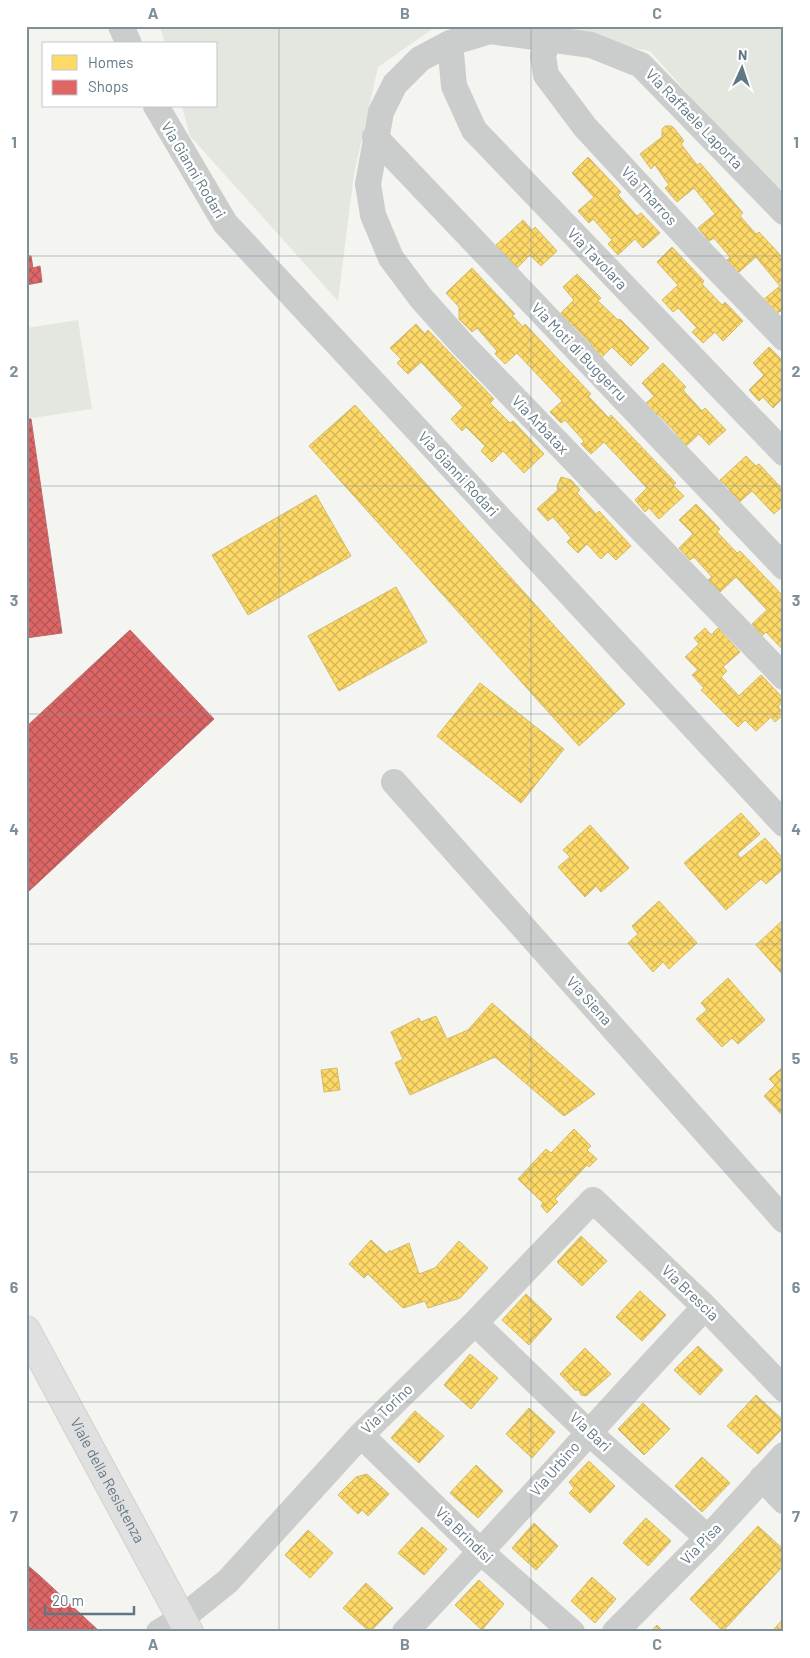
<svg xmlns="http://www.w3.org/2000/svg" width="810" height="1658" font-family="Barlow,sans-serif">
  <defs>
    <pattern id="homes-cross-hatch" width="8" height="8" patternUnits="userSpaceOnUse" patternTransform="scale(1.25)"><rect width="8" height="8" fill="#ffd966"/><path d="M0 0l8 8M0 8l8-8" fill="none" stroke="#d2b55a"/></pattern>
    <pattern id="shops-cross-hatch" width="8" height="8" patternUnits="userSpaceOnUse" patternTransform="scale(1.25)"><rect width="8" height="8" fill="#e06666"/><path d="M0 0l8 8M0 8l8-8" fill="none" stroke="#af5656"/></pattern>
  </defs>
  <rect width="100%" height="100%" fill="#f4f4f1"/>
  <path fill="#e4e7df" d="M160,26H437L378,67L354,174L338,301L190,136L182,106H216V44H165Z
    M515,26H784V202L650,51Z
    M78,320L92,409L26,419V328Z"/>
  <path fill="url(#homes-cross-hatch)" stroke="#d0bc6f" d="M665,126H671L674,128L684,141L681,144L697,165L700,163L743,213L740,216L756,234L759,232L784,259V315L780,311L776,315L763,300L780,286L756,257L738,273L727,260L730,257L714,238L709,241L698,228L715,214L694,188L677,202L665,188L669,185L655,165L651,169L640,154L662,137V129Z
    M588,157L621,192L618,195L637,216L641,213L660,233L643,248L635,239L618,255L608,244L612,240L593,219L589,223L578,211L594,197L572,173Z
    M523,220L532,230L535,227L557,251L541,266L530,255L515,270L496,245Z
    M672,247L704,281L702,284L722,305L725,302L743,321L723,341L715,332L703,343L692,332L697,328L678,308L673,312L662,300L678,285L657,262Z
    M472,268L515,314L512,315L523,327L525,324L591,394L588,396L609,418L611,415L676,483L673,485L684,496L659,519L649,508L645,512L635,500L647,488L604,442L591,454L581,444L584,441L565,420L561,423L550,412L562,401L517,353L505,364L495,354L497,351L477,328L472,332L459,319V307L446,293Z
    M577,274L601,298L598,301L618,320L620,319L649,348L631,366L612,347L600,359L587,349L592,345L573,325L569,329L557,317L574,300L563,287Z
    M416,324L425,334L428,330L494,399L490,403L510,423L513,421L544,454L524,473L503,451L492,462L481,451L485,446L466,427L462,431L451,419L463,407L421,362L408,374L397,363L401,359L390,348Z
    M769,347L784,362V397L773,408L763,397L759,401L749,390L764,375L753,363Z
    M663,363L686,387L683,390L702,411L705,408L726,430L709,445L699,434L684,448L673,437L677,434L658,414L654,418L643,406L654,396L642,383Z
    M355,405L625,704L579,746L309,446Z
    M746,456L756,466L759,464L784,491V505L774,514L752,491L736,505L726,495L730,490L720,480Z
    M561,477L571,480L580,490L577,493L596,514L599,511L631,546L616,560L608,552L601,559L587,544L578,553L567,542L571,538L553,517L548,521L537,509L558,490L557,486Z
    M316,495L351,556L248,615L212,555Z
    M696,504L720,529L717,532L737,553L740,551L784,597V651L766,632L762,636L752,624L767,610L736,577L720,592L708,580L712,577L694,557L690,560L679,548L693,534L679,520Z
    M396,587L427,642L339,691L308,636Z
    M705,628L711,635L718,628L740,652L723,667L727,671L721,677L739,696L761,675L784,699L778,707L784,714L775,722L771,717L756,731L745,720L738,727L701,690L704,688L692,675L698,670L685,657L699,644L694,638Z
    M480,683L564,749L521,803L437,736Z
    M741,813L760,834L737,854L741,858L765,838L784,860V868L766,884L761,879L726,910L684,863Z
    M590,825L629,868L601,892L596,886L585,897L558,867L570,857L563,850Z
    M659,901L697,943L669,969L663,962L653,972L628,943L638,934L632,926Z
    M784,919V976L756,945Z
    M728,978L765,1020L738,1044L732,1038L722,1047L696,1019L707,1010L701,1003Z
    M492,1003L595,1094L564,1116L495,1057L410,1095L395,1063L403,1059L391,1032L419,1018L421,1022L436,1016L447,1039L468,1030Z
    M784,1066V1117L764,1096L775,1085L769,1079Z
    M337,1068L340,1090L324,1092L321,1070Z
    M574,1129L591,1146L587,1150L597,1159L589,1167L587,1165L555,1199L558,1202L547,1213L541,1206L543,1203L518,1179L546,1149L551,1153Z
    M581,1236L607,1261L582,1286L557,1262Z
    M371,1240L386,1254L390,1250V1252L409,1243L419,1274L435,1268L459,1241L488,1268L460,1298L428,1308L425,1301L403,1308L368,1274L364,1278L349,1264Z
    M640,1291L666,1315L642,1341L616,1317Z
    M526,1294L552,1319L529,1345L502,1320Z
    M698,1346L723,1370L700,1395L674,1370Z
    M585,1348L611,1374L586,1396L581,1395L579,1390H575L560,1374Z
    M470,1354L498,1378L471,1409L444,1385Z
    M756,1395L784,1421V1427L758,1454L727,1426Z
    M643,1403L670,1429L644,1455L618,1429Z
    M529,1408L555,1432L532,1458L506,1434Z
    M415,1411L444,1436L419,1463L391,1438Z
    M702,1457L730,1483L702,1512L675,1486Z
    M589,1461L615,1486L590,1513L569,1493L574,1488L569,1482Z
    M476,1465L503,1491L478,1518L450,1493Z
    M367,1474L389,1494L368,1516L362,1510L358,1514L338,1495L356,1477Z
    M646,1518L671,1541L648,1566L623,1543Z
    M534,1523L558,1546L536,1570L512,1548Z
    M758,1526L784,1550V1565L723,1631L690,1599Z
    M422,1527L447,1549L424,1575L398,1553Z
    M308,1530L333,1553L310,1578L285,1555Z
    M592,1577L616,1599L595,1623L571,1601Z
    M479,1580L504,1604L482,1630L455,1605Z
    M366,1583L393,1608L370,1632L343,1608Z
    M784,1618V1632H777L774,1629Z
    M657,1625L664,1632H650Z"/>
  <path fill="url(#shops-cross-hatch)" stroke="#ba6b6f" d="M26,256H31L33,268L40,266L42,282L26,285Z
    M26,419H31L62,633L26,638Z
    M130,630L214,719L29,891L26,888V727Z
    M26,1564L40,1576L100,1632H26Z"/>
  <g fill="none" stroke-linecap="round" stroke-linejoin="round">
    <g stroke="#cfd1d1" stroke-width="30">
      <g id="secondary">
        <path id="s1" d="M26,1330L189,1632"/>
      </g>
    </g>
    <path stroke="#cbcdcd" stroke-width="26" d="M121,26L129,44
      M548,39L543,56L546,75L585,127L698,249L784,338
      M450,43L454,86L474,130L784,453
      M156,106L225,223L784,824
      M375,137L784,567
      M784,212L641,65L591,45L490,31L450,43L420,59L395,84L381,112L368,184L373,215L391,258L421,298L463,345L784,677
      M394,782L784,1220
      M475,1323L588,1432L708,1538
      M361,1435L481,1552L572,1632
      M762,1478L784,1501
      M159,1632L182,1618L228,1581L361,1435L475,1323L593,1200L705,1307L784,1389
      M405,1632C507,1526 604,1414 705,1307
      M615,1632L708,1538L784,1455"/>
    <use href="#secondary" stroke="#e0e0e0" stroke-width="28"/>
  </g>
  <path fill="none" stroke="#7d8f99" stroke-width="1" stroke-opacity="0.55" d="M279,26V1632M531,26V1632M26,256H784M26,486H784M26,714H784M26,944H784M26,1172H784M26,1402H784"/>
  <g text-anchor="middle" stroke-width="5" stroke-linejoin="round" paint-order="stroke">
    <g font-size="15" fill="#617784" stroke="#fff">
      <text transform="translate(694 119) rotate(46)" y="5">Via Raffaele Laporta</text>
      <text transform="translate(193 170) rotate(59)" y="5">Via Gianni Rodari</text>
      <text transform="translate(649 196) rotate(47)" y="5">Via Tharros</text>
      <text transform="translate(597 259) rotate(46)" y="5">Via Tavolara</text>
      <text transform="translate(579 352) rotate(46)" y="5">Via Moti di Buggerru</text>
      <text transform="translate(540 425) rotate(46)" y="5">Via Arbatax</text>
      <text transform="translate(458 474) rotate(47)" y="5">Via Gianni Rodari</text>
      <text transform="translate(589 1001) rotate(48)" y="5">Via Siena</text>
      <text transform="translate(690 1293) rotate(44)" y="5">Via Brescia</text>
      <text transform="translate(387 1409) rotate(-44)" y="5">Via Torino</text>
      <text transform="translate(590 1432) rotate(43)" y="5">Via Bari</text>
      <text transform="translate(555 1469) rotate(-49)" y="5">Via Urbino</text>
      <text dy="5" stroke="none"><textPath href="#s1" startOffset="171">Viale della Resistenza</textPath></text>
      <text transform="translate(464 1535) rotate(44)" y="5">Via Brindisi</text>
      <text transform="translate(701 1544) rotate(-46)" y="5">Via Pisa</text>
    </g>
  </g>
  <rect width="810" height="1658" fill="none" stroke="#ffffff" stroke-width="55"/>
  <rect x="42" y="42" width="175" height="65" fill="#ffffff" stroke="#c0c9ce"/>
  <rect x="52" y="55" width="25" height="15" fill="#ffd966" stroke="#c0c9ce"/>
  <text x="88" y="68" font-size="15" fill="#617784">Homes</text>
  <rect x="52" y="80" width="25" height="15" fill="#e06666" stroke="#c0c9ce"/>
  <text x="88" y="92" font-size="15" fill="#617784">Shops</text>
  <g transform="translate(742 68) rotate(3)" stroke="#ffffff" stroke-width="4" paint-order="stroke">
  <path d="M0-4L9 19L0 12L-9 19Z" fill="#617784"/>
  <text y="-8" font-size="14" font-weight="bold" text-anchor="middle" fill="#617784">N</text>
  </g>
  <path d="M45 1606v8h89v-8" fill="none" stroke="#617784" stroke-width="2.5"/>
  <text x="52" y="1606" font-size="15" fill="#617784" stroke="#ffffff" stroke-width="4" paint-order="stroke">20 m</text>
  <rect x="28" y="28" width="754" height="1602" fill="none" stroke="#7d8f99" stroke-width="2"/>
  <g font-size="16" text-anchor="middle" font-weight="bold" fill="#7d8f99">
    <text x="153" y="19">A</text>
    <text x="405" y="19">B</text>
    <text x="657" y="19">C</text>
    <text x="14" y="148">1</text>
    <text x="796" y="148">1</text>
    <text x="14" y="377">2</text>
    <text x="796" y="377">2</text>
    <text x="14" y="606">3</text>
    <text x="796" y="606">3</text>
    <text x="14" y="835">4</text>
    <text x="796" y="835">4</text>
    <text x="14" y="1064">5</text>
    <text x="796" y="1064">5</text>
    <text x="14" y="1293">6</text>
    <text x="796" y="1293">6</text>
    <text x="14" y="1522">7</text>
    <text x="796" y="1522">7</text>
    <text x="153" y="1650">A</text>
    <text x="405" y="1650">B</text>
    <text x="657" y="1650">C</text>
  </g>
</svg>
